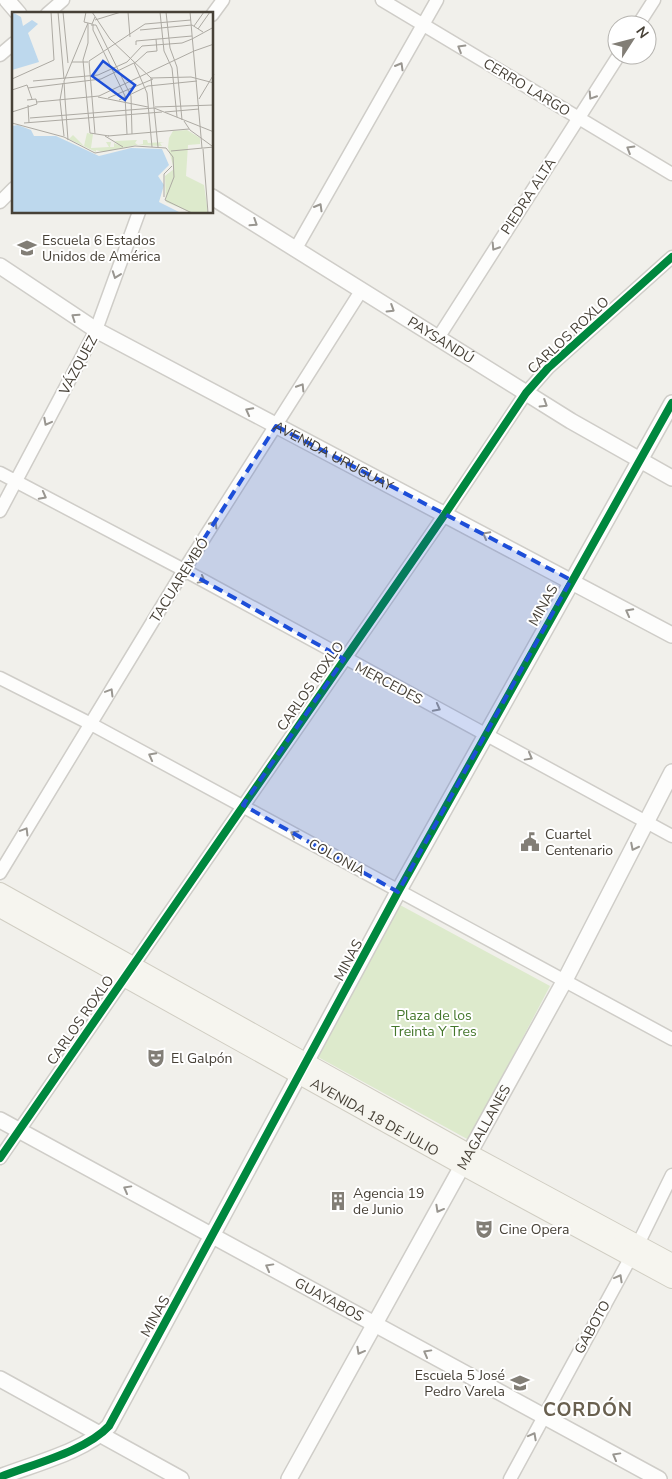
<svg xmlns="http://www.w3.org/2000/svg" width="672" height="1479" font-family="'Nunito Sans',sans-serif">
  <rect width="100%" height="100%" fill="#f1f0eb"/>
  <path fill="#ddeacc" d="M400,905L550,986L469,1140L318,1057Z"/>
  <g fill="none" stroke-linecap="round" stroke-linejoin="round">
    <g stroke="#cfcdc8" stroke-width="15">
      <path id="minor" d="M382,0L672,174
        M47,14L63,0
        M212,15L223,0
        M638,25L654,0
        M0,55L14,43
        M0,202L14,188
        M295,250L437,0
        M438,338L619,55
        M0,473L184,570L672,836
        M0,511L96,330L139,212
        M0,678L91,724L672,1039
        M0,873L184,570L361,291
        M0,1158L445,514L526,393L548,368L672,257
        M510,1479L638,1244L672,1175"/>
    </g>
    <g stroke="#cfcdc8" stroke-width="18">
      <g id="tertiary">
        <path d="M7,0L19,14"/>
        <path id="s1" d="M212,197L571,421L672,478"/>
        <path id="s2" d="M0,266L96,330L672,635"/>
        <path id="s3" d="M0,1120L659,1479"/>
        <path d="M0,1379L181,1479"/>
        <path d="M0,1477C33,1464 86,1451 109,1426L398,892L672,403"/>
        <path id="s4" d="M289,1479L565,980L672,772"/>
      </g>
    </g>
    <g stroke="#d0cdc2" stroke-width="20">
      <g id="secondary">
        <path d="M0,892L470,1154L672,1263"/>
        <path id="s5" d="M0,908L463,1166L672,1279"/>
      </g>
    </g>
    <use href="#minor" stroke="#fdfdfc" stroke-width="12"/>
    <use href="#tertiary" stroke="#fdfdfc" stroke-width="15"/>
    <use href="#secondary" stroke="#f6f5ef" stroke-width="18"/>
    <g stroke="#fff" stroke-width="11">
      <path id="cycleway" d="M0,1158L445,514L526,393L548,368L672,257
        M0,1477C33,1464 86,1451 109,1426L398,892L672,403"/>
    </g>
    <use href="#cycleway" stroke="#00873e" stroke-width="8"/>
  </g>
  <defs><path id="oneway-chevron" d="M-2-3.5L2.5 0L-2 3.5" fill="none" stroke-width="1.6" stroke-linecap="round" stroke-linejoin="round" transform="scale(1.25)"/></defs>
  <g stroke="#999690">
    <use href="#oneway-chevron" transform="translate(461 48) rotate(-149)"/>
    <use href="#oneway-chevron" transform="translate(400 66) rotate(-60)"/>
    <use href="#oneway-chevron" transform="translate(592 96) rotate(123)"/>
    <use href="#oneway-chevron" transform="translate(630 149) rotate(-149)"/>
    <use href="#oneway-chevron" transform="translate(319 207) rotate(-60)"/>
    <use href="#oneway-chevron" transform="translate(254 223) rotate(33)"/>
    <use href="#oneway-chevron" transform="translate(495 247) rotate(123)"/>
    <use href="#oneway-chevron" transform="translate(116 275) rotate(110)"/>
    <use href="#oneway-chevron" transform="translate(391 309) rotate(32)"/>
    <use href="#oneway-chevron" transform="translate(75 317) rotate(-146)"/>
    <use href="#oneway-chevron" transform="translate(301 387) rotate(-58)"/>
    <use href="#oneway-chevron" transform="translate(544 404) rotate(32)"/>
    <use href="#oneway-chevron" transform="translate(249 411) rotate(-152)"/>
    <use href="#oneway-chevron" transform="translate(47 422) rotate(118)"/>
    <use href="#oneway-chevron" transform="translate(43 496) rotate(28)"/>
    <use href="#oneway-chevron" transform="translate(214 524) rotate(-58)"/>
    <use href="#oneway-chevron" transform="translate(486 535) rotate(-152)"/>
    <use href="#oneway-chevron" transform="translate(202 580) rotate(29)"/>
    <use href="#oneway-chevron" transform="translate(629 612) rotate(-152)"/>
    <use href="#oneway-chevron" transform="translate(110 692) rotate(-59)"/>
    <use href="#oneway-chevron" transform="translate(437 708) rotate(28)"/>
    <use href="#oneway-chevron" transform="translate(152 756) rotate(-152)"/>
    <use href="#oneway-chevron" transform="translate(529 757) rotate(29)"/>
    <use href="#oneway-chevron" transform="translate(25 831) rotate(-59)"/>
    <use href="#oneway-chevron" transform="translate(294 834) rotate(-151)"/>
    <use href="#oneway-chevron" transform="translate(634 847) rotate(117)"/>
    <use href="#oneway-chevron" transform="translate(127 1189) rotate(-151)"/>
    <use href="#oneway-chevron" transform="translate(439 1209) rotate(119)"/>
    <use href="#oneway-chevron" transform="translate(269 1267) rotate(-151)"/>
    <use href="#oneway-chevron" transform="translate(619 1278) rotate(-61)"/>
    <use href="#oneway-chevron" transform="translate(360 1351) rotate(119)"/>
    <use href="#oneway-chevron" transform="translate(427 1353) rotate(-151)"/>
    <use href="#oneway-chevron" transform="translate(533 1436) rotate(-62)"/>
    <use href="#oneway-chevron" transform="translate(616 1456) rotate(-151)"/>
  </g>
  <path fill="#1d4ed8" fill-opacity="0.2" stroke="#1d4ed8" stroke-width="4" stroke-dasharray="10 6" stroke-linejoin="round" d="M276,426L571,580L398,892L243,805L344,659L184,570Z"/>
  <defs>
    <g id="school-bare" transform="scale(1.5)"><path d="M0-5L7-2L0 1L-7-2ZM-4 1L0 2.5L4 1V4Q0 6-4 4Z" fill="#827e76" stroke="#fff" stroke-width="2.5" paint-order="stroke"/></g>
    <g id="civic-bare" transform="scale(1.5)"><path d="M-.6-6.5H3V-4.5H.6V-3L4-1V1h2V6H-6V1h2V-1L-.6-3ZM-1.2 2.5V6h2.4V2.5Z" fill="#827e76" stroke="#fff" stroke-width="2.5" paint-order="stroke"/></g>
    <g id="theatre-bare" transform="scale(1.5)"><path d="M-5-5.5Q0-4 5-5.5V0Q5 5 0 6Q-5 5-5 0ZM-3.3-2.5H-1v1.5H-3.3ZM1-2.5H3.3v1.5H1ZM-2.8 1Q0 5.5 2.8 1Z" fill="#827e76" stroke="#fff" stroke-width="2.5" paint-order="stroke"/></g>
    <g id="building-bare" transform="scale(1.5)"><path d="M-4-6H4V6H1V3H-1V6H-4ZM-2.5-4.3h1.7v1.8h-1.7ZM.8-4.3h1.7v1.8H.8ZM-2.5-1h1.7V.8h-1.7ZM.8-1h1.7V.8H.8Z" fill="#827e76" stroke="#fff" stroke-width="2.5" paint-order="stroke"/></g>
  </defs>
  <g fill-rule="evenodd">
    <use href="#school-bare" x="27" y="248"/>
    <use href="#civic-bare" x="530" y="842"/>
    <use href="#theatre-bare" x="156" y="1058"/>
    <use href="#building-bare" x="338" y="1201"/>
    <use href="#theatre-bare" x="484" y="1229"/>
    <use href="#school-bare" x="520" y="1383"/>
  </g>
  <g text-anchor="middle" stroke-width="4" stroke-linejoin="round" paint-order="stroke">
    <g font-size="14" fill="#474137" stroke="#fff">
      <text transform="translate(527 87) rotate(31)" y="5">CERRO LARGO</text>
      <text transform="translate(528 196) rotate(-57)" y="5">PIEDRA ALTA</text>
      <text transform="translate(568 335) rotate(-43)" y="5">CARLOS ROXLO</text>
      <text dy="5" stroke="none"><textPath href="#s1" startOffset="270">PAYSANDÚ</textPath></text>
      <text transform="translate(78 365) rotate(-62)" y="5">VÁZQUEZ</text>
      <text dy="5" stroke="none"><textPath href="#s2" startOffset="384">AVENIDA URUGUAY</textPath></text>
      <text transform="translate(179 580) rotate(-58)" y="5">TACUAREMBÓ</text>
      <text transform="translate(543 605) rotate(-61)" y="5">MINAS</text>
      <text transform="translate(389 683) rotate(28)" y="5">MERCEDES</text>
      <text transform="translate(310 686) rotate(-55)" y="5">CARLOS ROXLO</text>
      <text transform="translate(337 857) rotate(29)" y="5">COLONIA</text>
      <text transform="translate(348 960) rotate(-62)" y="5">MINAS</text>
      <text transform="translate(80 1020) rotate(-55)" y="5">CARLOS ROXLO</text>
      <text dy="5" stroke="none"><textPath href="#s5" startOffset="429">AVENIDA 18 DE JULIO</textPath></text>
      <text dy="5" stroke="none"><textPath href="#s4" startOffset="402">MAGALLANES</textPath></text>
      <text dy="5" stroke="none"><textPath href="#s3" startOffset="375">GUAYABOS</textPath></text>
      <text transform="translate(155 1316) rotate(-61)" y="5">MINAS</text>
      <text transform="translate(592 1327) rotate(-61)" y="5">GABOTO</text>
    </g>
    <g font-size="14" fill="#474137" stroke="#fff" text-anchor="start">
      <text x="42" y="245">Escuela 6 Estados<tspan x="42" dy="16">Unidos de América</tspan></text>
      <text x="545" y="839">Cuartel<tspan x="545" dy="16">Centenario</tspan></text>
      <text x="171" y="1063">El Galpón</text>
      <text x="353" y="1198">Agencia 19<tspan x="353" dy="16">de Junio</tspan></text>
      <text x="499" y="1234">Cine Opera</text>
      <text x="505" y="1380" text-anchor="end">Escuela 5 José<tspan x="505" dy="16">Pedro Varela</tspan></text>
    </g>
    <g font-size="14" fill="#45772c" stroke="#fff">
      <text x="434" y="1020">Plaza de los<tspan x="434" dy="16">Treinta Y Tres</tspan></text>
    </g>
    <g font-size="19" font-weight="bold" letter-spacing="1" fill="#69604f" stroke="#fff">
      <text x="588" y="1416">CORDÓN</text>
    </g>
  </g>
  <g transform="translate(12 12)">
    <rect width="201" height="201" fill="#f1f0eb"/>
    <path d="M175,118L188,126V132L176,133L174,164L192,173L196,201H180L154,190L153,164L162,157L156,135L157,126L161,119ZM75,121L81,122L79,136L97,135L94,130H99L98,135H102V131L106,133L103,129L125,128L123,131L126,133L131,132V128H135L136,131L152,130L148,131L150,134L124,133L91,140L84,138V140L57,127L61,123L72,134Z" fill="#ddeacc"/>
    <path d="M0,0L9,5L11,14L20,8L26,12L16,21L27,50L0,58ZM6,113L19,118L22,124H44L87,144L119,136L150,137L157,153L146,164L152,173L147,190L169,201H0V114Z" fill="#bdd8ed"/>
    <path fill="none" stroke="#adaaa3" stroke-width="1" d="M46,0L52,67M51,0L56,51M74,0L72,10L80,12L83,5M80,0L98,27L139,66L179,65L202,71M116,0L118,25M148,0L152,39L160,56L165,105M154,0L158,36L165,55L170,108M178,0L190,136M83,8L109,0M76,12V31L71,48L78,121L97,124M81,12V18L113,84L115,122M79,13H84L119,84L120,122M182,14L192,0M186,17L198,0M128,18L180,13L191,20M180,27L202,15M124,33V29L180,24M182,39L202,32M60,50H76M122,51L135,81L140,135M139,66L146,135M0,67L42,48L39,0M21,69L86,63L115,50L130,34L170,31L180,27M16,76L89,67L124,50L135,40L145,39L144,27M0,78L15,73L20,87M86,85L136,95M96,86L141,67M53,87L56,128M53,87L52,69L76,11M187,87L202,62M48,88L52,124M48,88L51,71M107,88L136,74L185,69M25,90L87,84L182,39M16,93L17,111M143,95L202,93M142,96L202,120M0,100L25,92L24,87L15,88M153,100L187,97M18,106L142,96M172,109L178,118L200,134M0,111L52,125L83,141L123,134L154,136L161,145L162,165L153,188L180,201M12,111L150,100M83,122L77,49L133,12L179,8M93,124L111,135M96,124L177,117M191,137L196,201M159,139L202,135M152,185V162L160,154"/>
    <path fill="#1d4ed8" fill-opacity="0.15" stroke="#1d4ed8" stroke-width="2.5" d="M91,49L123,73L113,88L80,64Z"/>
    <rect width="201" height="201" fill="none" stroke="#474137" stroke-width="2.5"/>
  </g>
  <g transform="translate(632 40) rotate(54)"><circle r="24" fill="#ffffff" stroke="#b5b3af"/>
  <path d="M0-4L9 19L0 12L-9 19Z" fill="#827e76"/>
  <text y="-8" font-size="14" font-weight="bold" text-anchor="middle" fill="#474137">N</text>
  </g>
</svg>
